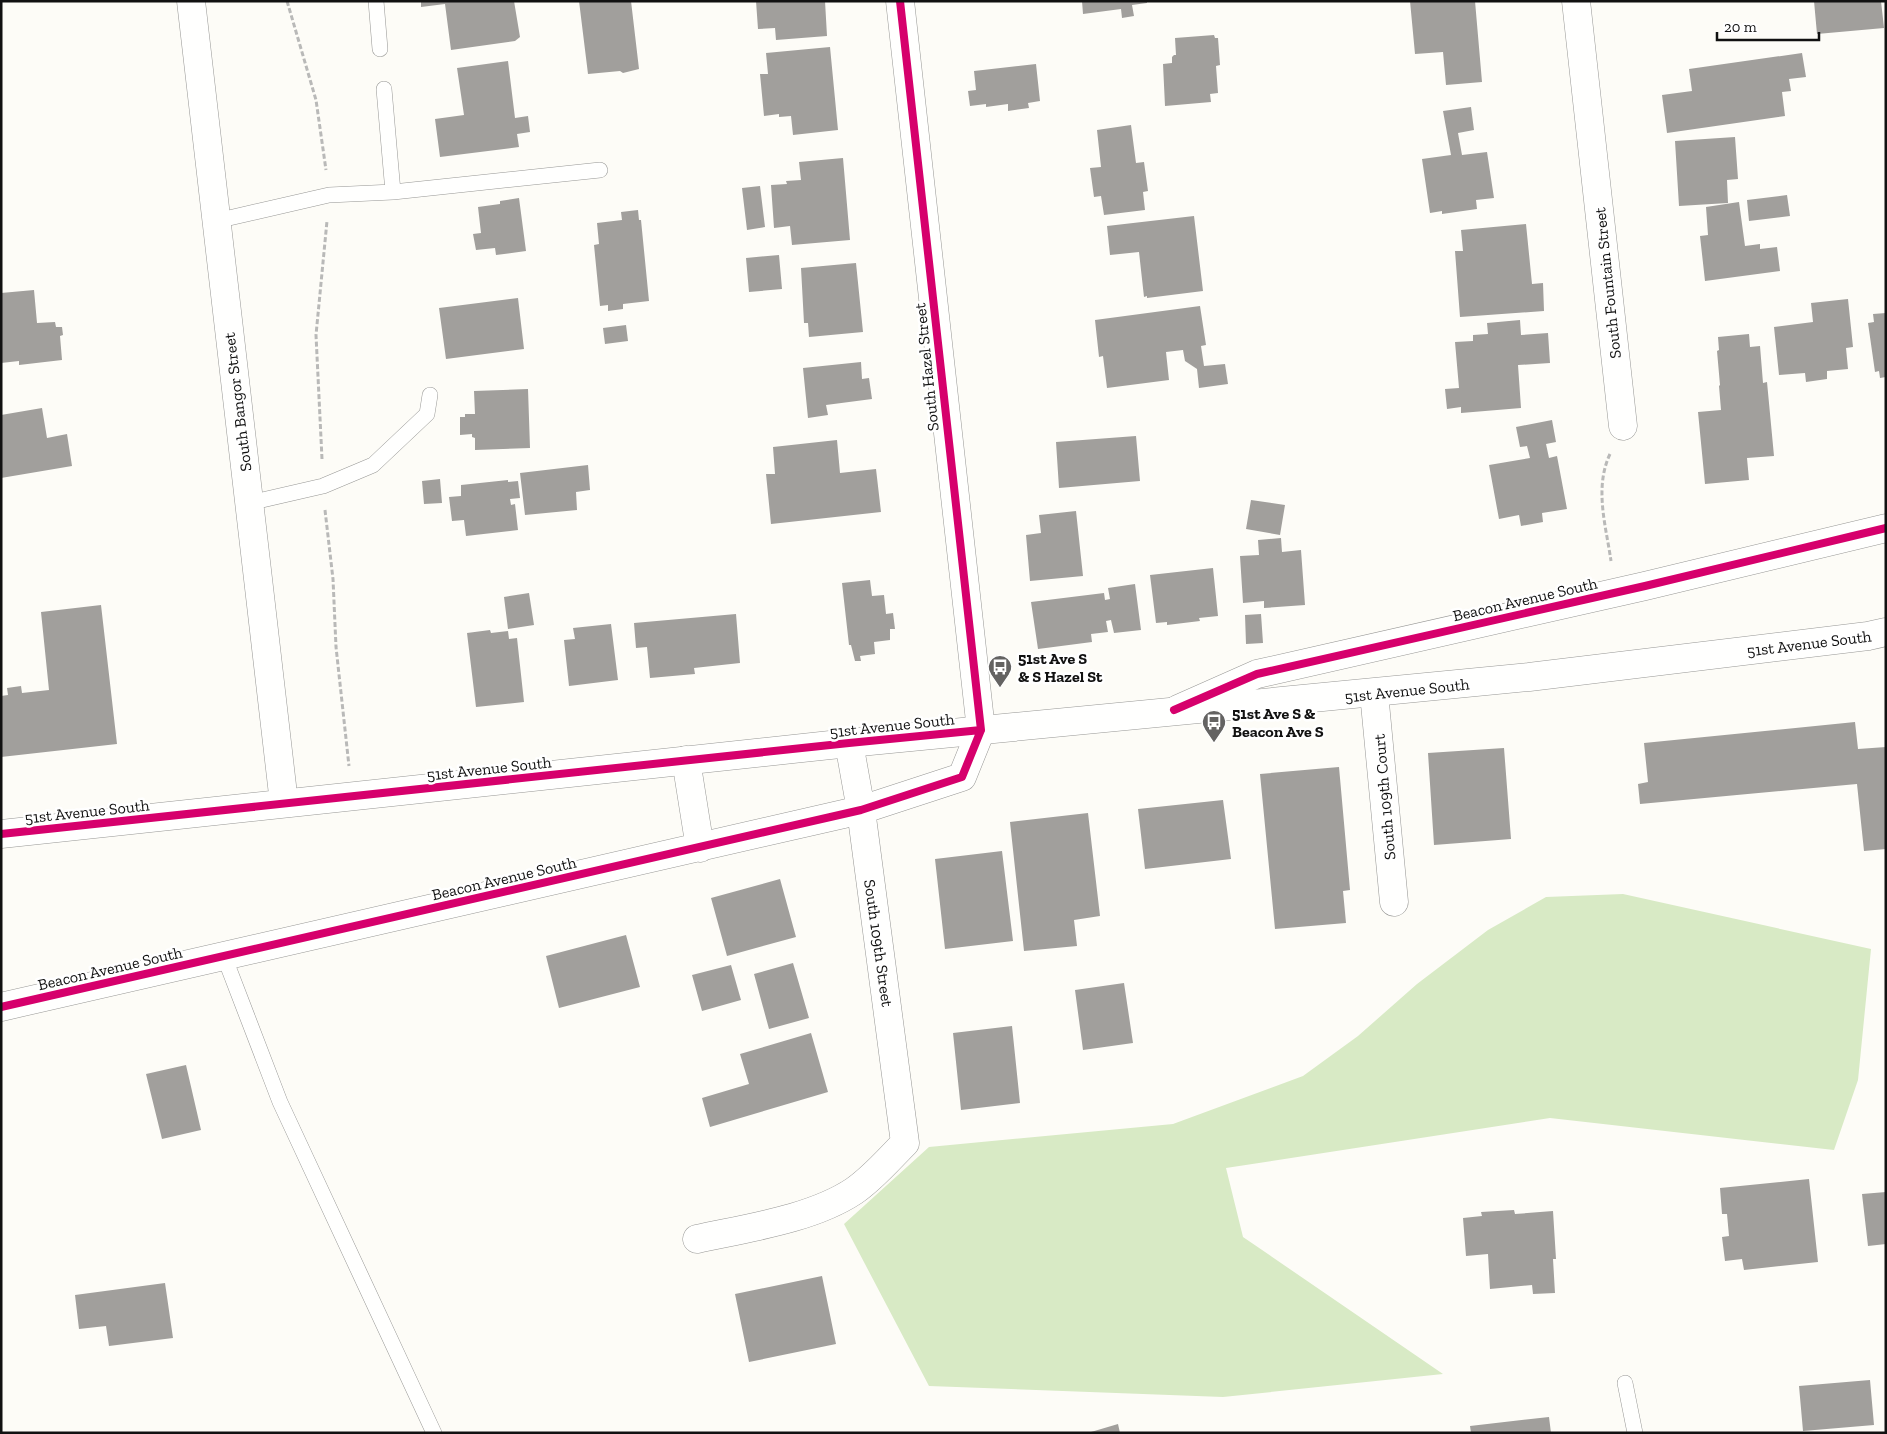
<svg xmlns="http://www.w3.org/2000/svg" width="1887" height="1434" font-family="'Zilla Slab',serif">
  <rect width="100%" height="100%" fill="#fdfcf7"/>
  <path fill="#d8eac5" d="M1623,894L1871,949L1858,1080L1834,1150L1550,1118L1226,1168L1243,1237L1443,1374L1223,1397L929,1386L844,1224L929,1147L1173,1124L1303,1076L1358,1036L1417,984L1488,930L1546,897Z"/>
  <path fill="#a19f9c" d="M421,1H514L520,37L515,41L451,50L445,4L421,7Z
    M579,1H631L639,69L623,73L620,71L588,74Z
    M756,1H825L827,36L776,40L775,28L758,29Z
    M1082,1H1147V3L1132,5L1134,16L1122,18L1121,9L1083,14Z
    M1410,1H1475L1482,82L1446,85L1443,52L1415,54Z
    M1814,1H1881L1884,28L1817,34Z
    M1214,35L1215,38H1218L1220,65L1216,66L1218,93L1210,94L1211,102L1165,106L1163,64L1172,63V57L1174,55H1176L1175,38Z
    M830,47L838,130L793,135L791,116L779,117V114L764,116L760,74H768L766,53Z
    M1802,53L1806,77L1789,79L1791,91L1782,92L1785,116L1667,133L1662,95L1692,91L1689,69Z
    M508,61L515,118L528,116L530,132L517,134L519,147L440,157L435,119L464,115L457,68Z
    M1036,64L1040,101L1028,103L1029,108L1008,111V104L986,107V104L970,106L968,91L976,90L974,71Z
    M1471,107L1474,130L1458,133L1462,155L1487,152L1494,198L1476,200L1477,209L1442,214V211L1430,213L1422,159L1451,155L1443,111Z
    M1131,125L1136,163L1144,162L1148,191L1143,192L1145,210L1104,215L1101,196L1094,197L1090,168L1101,167L1097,130Z
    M1735,137L1738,179L1727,180L1728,203L1679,206L1675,141Z
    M843,158L850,240L792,245L790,226L774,228L771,185L787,184L786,181L801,180L799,162Z
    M760,186L765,227L747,230L742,188Z
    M1787,195L1790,216L1749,221L1747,200Z
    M519,198L526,251L496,255L495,248L476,250L473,234L481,233L478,207L500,204V201Z
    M1739,202L1745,246L1760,244V249L1777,247L1780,271L1705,281L1700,236L1708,235L1706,207Z
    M638,210L639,220H641L649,301L623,304V309L608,311V305L600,306L594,245L599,244L597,223L622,220L621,212Z
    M1194,216L1203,291L1147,298V296L1144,297L1139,252L1110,255L1107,226Z
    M1526,224L1532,284L1543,283L1544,311L1460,317L1455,251H1463L1461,230Z
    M779,255L782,289L749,292L746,258Z
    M856,263L863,332L809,337L808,323H804L801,268Z
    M34,290L37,323L55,322L56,327H62L63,335L60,336L62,360L19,365V361L1,363V293Z
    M518,298L524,349L446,359L439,308Z
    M1848,299L1853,347L1846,348L1848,369L1827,371V379L1806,382L1805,373L1779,375L1774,327L1813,322L1811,303Z
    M1200,306L1206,345L1201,346L1204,366L1225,364L1228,384L1199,388L1197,369L1185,361L1183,350L1166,352L1169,380L1107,388L1103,356L1099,357L1095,320Z
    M1886,313V377L1880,378L1879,371L1875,372L1868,323L1874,322L1873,314Z
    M1520,320L1521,335L1548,333L1550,363L1518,365L1521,408L1461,413V407L1447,409L1445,389L1459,388L1455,342L1473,341V335L1488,334L1487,323Z
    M626,325L628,341L605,344L603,328Z
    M1749,334L1750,347L1760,346L1763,383L1767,382L1774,456L1747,458L1749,480L1705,484L1698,412L1721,410L1719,386L1720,385L1717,351L1719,350L1718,337Z
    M861,362L862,379L869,378L872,399L826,405L828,415L808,418L803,368Z
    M528,389L530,448L475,450V438L472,437V434L460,435V417H465V414H475L474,391Z
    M42,408L47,438L67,434L72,466L1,478V415Z
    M1552,420L1556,442L1546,444L1549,458L1557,456L1567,509L1542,513L1543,522L1521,526L1519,515L1499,519L1489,465L1530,458L1527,446L1520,447L1516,427Z
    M1136,436L1140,481L1059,488L1056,442Z
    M837,440L840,473L876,469L881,512L771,524L766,474H775L773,447Z
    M588,465L590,490L576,492L577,510L525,515L520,473Z
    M440,479L442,503L424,504L422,481Z
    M508,480V482L518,481L520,498L510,499L511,505L515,504L518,530L466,536L464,520L452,521L449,497L461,496V485Z
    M1251,500L1285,505L1280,535L1246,529Z
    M1076,511L1083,576L1030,581L1026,535L1041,533L1039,515Z
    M1281,538L1282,552L1301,550L1305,605L1264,608V601L1243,603L1240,556L1259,555L1258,540Z
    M1213,568L1218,616L1199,618L1200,621L1167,625V622L1156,623L1150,575Z
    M870,580L872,596L884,595L886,614L893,613L895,629H890V640L874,642L875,654L860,656L861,661H855L851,645H849L842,583Z
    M1135,584L1141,630L1114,633L1111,620L1106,621L1108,632L1091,634L1092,642L1038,649L1031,602L1104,593L1105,600L1110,599L1108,588Z
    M529,593L534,625L508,629L504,597Z
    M101,605L117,744L1,757V696L8,695L7,688L21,686L22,693L49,690L41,612Z
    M736,614L740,663L694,668L695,674L650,678L647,647L636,648L634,623Z
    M1261,614L1263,643L1246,644L1245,615Z
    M611,624L618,680L569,686L564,640L575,639L573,628Z
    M490,630L491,633L508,631L509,639L517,638L524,702L476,707L467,633Z
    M1855,722L1858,749L1886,747V849L1864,851L1857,784L1640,804L1638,784L1648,782L1644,743Z
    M1504,748L1511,839L1434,845L1428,753Z
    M1339,767L1350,890L1343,891L1346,923L1275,929L1260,774Z
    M1223,800L1231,859L1145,869L1138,809Z
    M1088,813L1100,916L1074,920L1077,946L1024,951L1010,822Z
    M1002,851L1013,941L945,949L935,859Z
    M780,879L796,937L727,956L711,898Z
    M626,935L640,987L559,1008L546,956Z
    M793,963L809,1018L769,1029L754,974Z
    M731,965L741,1000L702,1011L692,975Z
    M1124,983L1133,1043L1083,1050L1075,990Z
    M1012,1026L1020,1103L961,1110L953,1033Z
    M811,1033L828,1092L710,1127L702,1098L749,1084L740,1054Z
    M186,1065L201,1130L162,1139L146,1074Z
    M1809,1179L1818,1262L1744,1270L1742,1259L1725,1261L1722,1237L1729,1236L1727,1214H1722L1720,1188Z
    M1886,1192V1244L1868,1246L1862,1194Z
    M1514,1210L1515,1214L1553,1211L1556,1259H1553L1555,1293L1533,1294L1532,1285L1490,1289L1488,1254L1466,1256L1463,1218L1482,1216L1481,1212Z
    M822,1276L836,1344L749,1362L735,1294Z
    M165,1283L173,1338L109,1346L106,1326L79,1329L75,1295Z
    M1870,1380L1874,1425L1803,1431L1799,1386Z
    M1549,1417L1551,1433H1471L1470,1426Z
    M1118,1424L1120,1433H1091V1432Z"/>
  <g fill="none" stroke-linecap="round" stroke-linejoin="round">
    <g stroke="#979795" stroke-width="16">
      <path id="service" d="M376,1L380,49
        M384,89L393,192
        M216,221L329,195L393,192L600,170
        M249,503L323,486L373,465L427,414L430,395
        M224,956L280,1102L434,1433
        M1625,1383L1635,1433"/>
    </g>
    <g stroke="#979795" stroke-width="29">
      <path id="minor" d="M1576,1L1623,426
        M1374,693L1394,902
        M1178,709L1257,674L1645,586L1886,528
        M686,760L700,848
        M1,1007L861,810L962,777L981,730L900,1
        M697,1239C747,1228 812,1219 854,1191C873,1178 889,1159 905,1143L861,810L849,743"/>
    </g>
    <g stroke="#979795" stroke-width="29">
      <path id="tertiary" d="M191,1L284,803
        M1,834L849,743L1529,677L1868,636L1886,632"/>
    </g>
    <path stroke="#b9b9b8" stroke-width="3" stroke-dasharray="5 2.5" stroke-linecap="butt" d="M287,1L316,100L326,170
      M1610,454C1594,488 1606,526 1611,561
      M322,459L316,335L327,221
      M325,510L333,579L336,647L349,766"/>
    <use href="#service" stroke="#fffffe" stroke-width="15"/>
    <use href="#minor" stroke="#fffffe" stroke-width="28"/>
    <use href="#tertiary" stroke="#fffffe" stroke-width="28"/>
    <g stroke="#fff" stroke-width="11">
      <path id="cycleway" d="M1174,710L1257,674L1645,586L1886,528
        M1,834L849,743L981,730
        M1,1007L861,810L962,777L981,730L900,1"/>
    </g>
    <use href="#cycleway" stroke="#d6006c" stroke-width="8"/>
  </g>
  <defs>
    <g id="bus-pin" transform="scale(1.25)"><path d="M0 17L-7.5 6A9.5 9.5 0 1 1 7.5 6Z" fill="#646362" stroke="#fff"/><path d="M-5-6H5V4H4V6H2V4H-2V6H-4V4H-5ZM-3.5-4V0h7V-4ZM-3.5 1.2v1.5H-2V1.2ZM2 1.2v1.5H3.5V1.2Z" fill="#fff"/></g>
  </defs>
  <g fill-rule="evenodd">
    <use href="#bus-pin" x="1000" y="667"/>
    <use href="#bus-pin" x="1214" y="722"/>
  </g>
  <g text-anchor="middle" stroke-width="5" stroke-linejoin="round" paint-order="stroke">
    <g font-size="16" fill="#111" stroke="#fff">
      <text transform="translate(1607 283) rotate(-96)" y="6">South Fountain Street</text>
      <text transform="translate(926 367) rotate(-96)" y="6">South Hazel Street</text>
      <text transform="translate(237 402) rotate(-97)" y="6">South Bangor Street</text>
      <text transform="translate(1525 599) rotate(-13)" y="6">Beacon Avenue South</text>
      <text transform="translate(1809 643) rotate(-7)" y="6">51st Avenue South</text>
      <text transform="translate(1407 690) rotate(-6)" y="6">51st Avenue South</text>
      <text transform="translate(892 725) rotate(-6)" y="6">51st Avenue South</text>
      <text transform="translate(489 768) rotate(-6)" y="6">51st Avenue South</text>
      <text transform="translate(1384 797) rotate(-95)" y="6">South 109th Court</text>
      <text transform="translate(87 811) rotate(-6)" y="6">51st Avenue South</text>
      <text transform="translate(504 878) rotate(-13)" y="6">Beacon Avenue South</text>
      <text transform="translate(879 943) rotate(82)" y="6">South 109th Street</text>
      <text transform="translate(110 968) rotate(-13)" y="6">Beacon Avenue South</text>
    </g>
    <g font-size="16" font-weight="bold" fill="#111" stroke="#fff" text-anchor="start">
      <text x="1018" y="664">51st Ave S<tspan x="1018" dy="18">&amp; S Hazel St</tspan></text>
      <text x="1232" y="719">51st Ave S &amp;<tspan x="1232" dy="18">Beacon Ave S</tspan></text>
    </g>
  </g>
  <rect width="1887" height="1434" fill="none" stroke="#111111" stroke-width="5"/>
  <path d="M1717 32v8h102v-8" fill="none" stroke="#111111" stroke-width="2.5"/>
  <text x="1724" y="32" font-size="15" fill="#111111" stroke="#ffffff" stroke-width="4" paint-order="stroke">20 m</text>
</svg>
